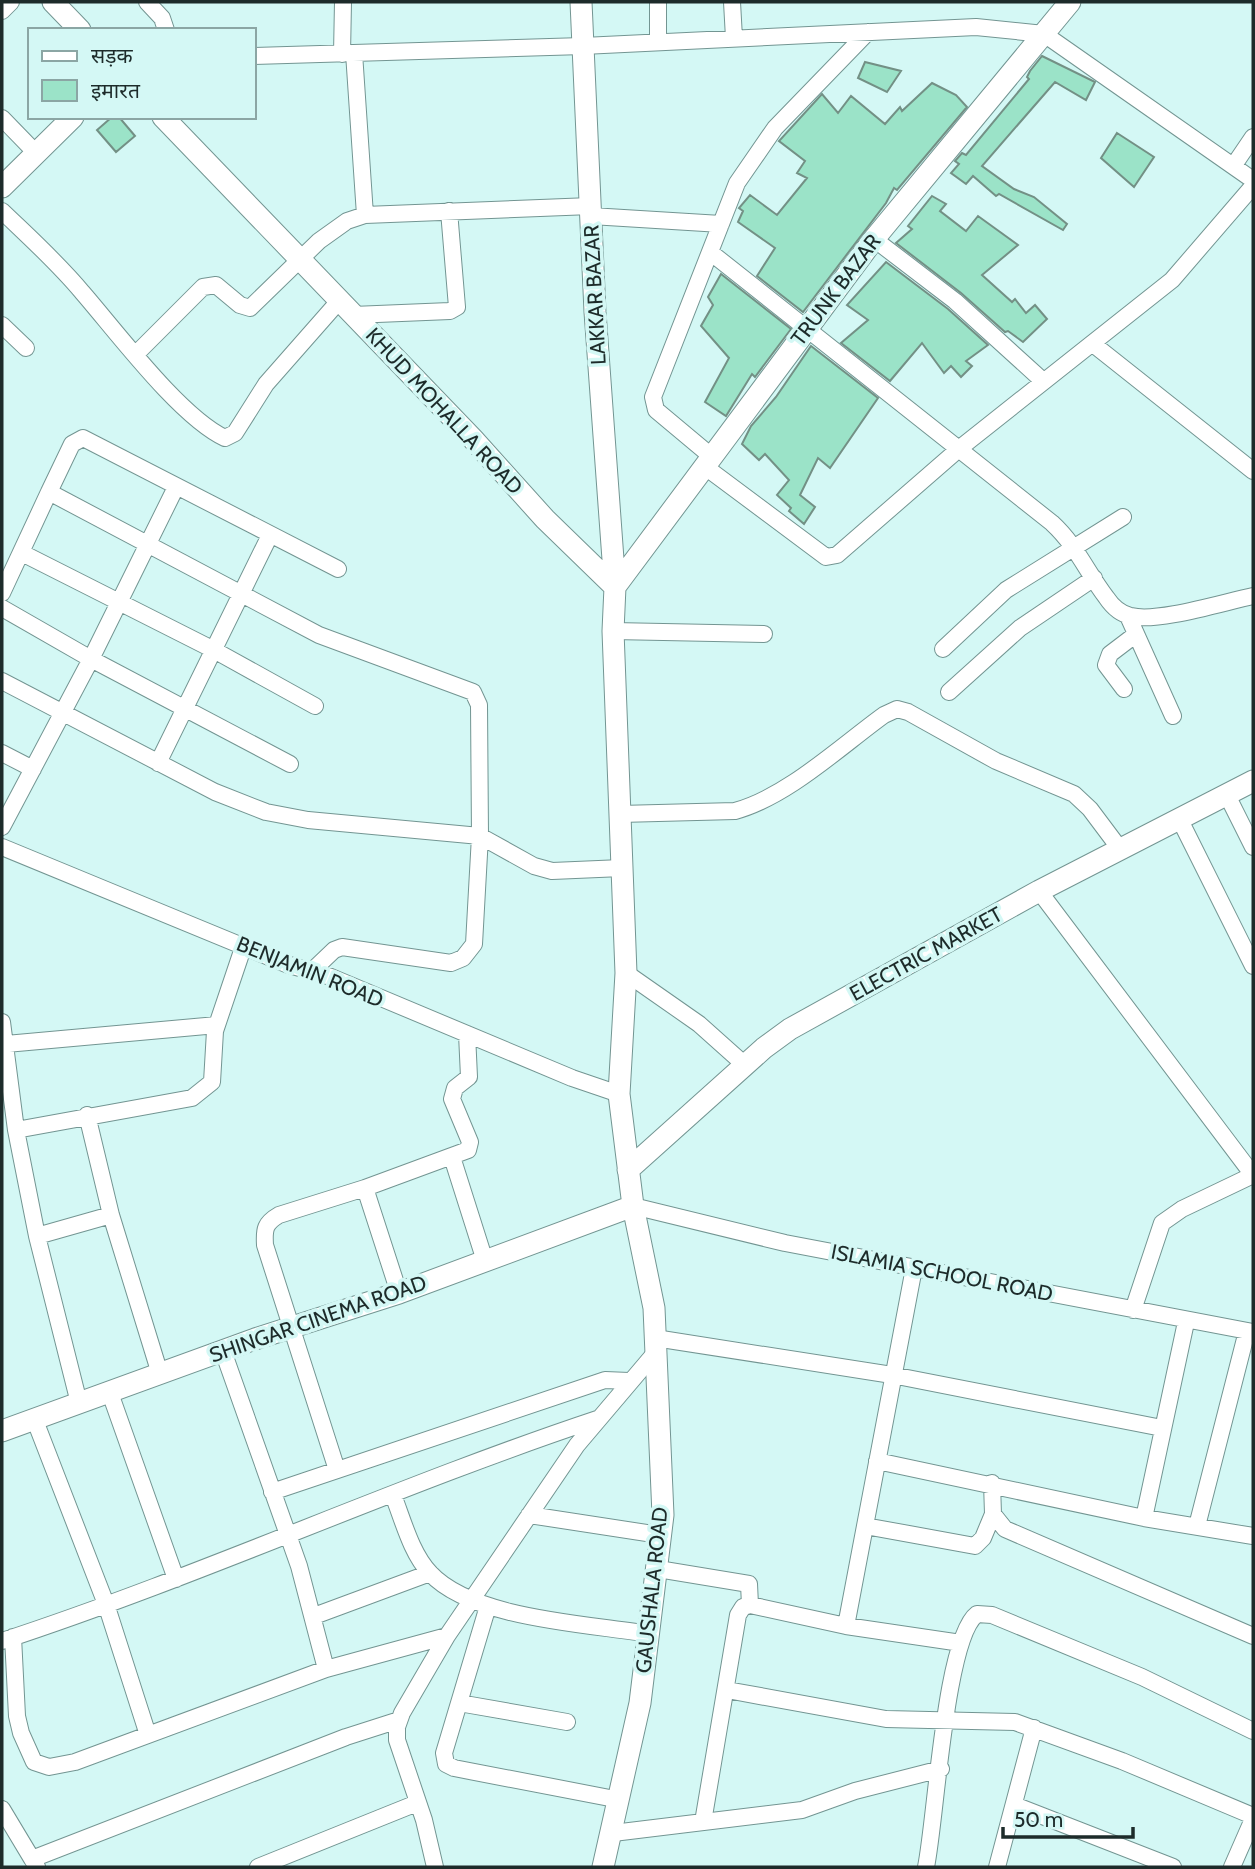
<svg xmlns="http://www.w3.org/2000/svg" width="1255" height="1869" font-family="Cabin,'Noto Sans Devanagari',sans-serif">
  <rect width="100%" height="100%" fill="#d4f8f5"/>
  <path fill="#9be3c8" stroke="#739085" stroke-width="2" d="M1042,56L1095,82L1086,100L1055,82L982,166L1014,189L1034,197L1067,224L1063,230L999,194L996,196L973,176L966,184L951,173L959,164L955,161L962,153L966,155L1029,79L1027,77L1030,71Z
    M865,62L901,71L887,92L858,78Z
    M932,83L956,95L967,107L897,190L894,188L886,203L803,312L757,276L775,248L738,222L743,211L739,208L750,195L777,215L807,178L797,173L805,161L779,141L822,94L838,113L851,96L885,124L900,107L902,111Z
    M112,117H119L135,136L116,152L97,130Z
    M1117,133L1154,157L1134,187L1101,158Z
    M932,196L946,204L940,211L966,231L978,216L1018,245L982,275L1012,302L1015,299L1026,313L1035,305L1047,319L1023,342L1008,331L1005,332L961,293L896,243L912,229L908,226Z
    M886,262L948,309L988,345L966,361L972,366L961,377L951,366L944,373L922,343L890,381L841,343L868,320L847,305Z
    M721,274L791,329L755,377L752,374L726,416L705,402L729,358L701,326L713,305L708,297Z
    M811,346L878,398L830,468L818,458L800,495L815,507L804,524L789,511L791,508L777,495L789,480L765,454L759,460L742,444L751,426L776,397Z"/>
  <g fill="none" stroke-linecap="round" stroke-linejoin="round">
    <g stroke="#739592" stroke-width="18">
      <path id="street" d="M147,2L162,18L166,30
        M732,2L734,38
        M2,11L11,2
        M658,41V2
        M354,53L365,215
        M342,54L343,2
        M254,56L583,46L976,27L1044,34L1253,180
        M2,118L35,152
        M1234,165L1253,137
        M2,211C29,237 58,263 82,292C116,331 180,417 225,438L235,433L266,384L339,301
        M591,216L721,224
        M874,239L955,301L1043,381
        M710,252L1052,523C1076,545 1087,572 1106,597C1112,606 1120,614 1131,616C1157,623 1224,602 1253,596
        M353,315L450,311L457,307L449,211
        M2,325L26,348
        M1093,344L1253,471
        M135,355L203,287L216,285L240,305L250,308L319,241L347,221L365,215L591,206
        M711,456L656,410L653,397L737,183L775,128L868,32
        M704,466L826,557L837,555L960,448L1172,280L1253,186
        M49,492L72,444L83,438L338,569
        M22,553L212,649L315,706
        M2,593L49,492L319,635L473,692L479,705L480,836L474,944L463,958L451,963L342,947L334,950L312,971
        M2,608L91,659L290,764
        M1128,616L1173,716
        M613,631L764,634
        M943,649L1006,590L1123,517
        M2,681L215,792L266,812L308,820L480,836L534,866L552,871L622,868
        M1124,689L1106,665L1110,654L1135,635
        M949,692L1020,628L1094,578
        M2,753L33,769
        M158,763L270,535
        M1227,795L1253,847
        M620,814L735,811C787,797 841,746 884,715L897,709L908,712L996,761L1074,794L1090,809L1120,849
        M1180,820L1253,966
        M2,827L91,659L176,487
        M2,847L286,964L331,977L572,1078L619,1094
        M1039,891L1253,1175
        M626,973L699,1024L746,1066
        M2,1022L16,1130L37,1236L79,1403
        M6,1044L217,1025
        M87,1115L111,1215L160,1374
        M16,1130L192,1098L212,1082L215,1031L244,945
        M452,1157L485,1261
        M633,1206L785,1243L1253,1332
        M37,1236L111,1215
        M399,1293L365,1188L468,1150L470,1142L452,1099L455,1088L469,1077L467,1034
        M1133,1310L1162,1223L1182,1209L1253,1175
        M655,1338L892,1375L1162,1428
        M223,1351L299,1566L326,1669
        M110,1393L176,1579
        M34,1418L106,1604L148,1735
        M877,1461L1144,1518L1253,1536
        M337,1470L265,1245C264,1229 265,1223 279,1215L365,1188
        M992,1483L993,1514L1005,1529L1253,1636
        M272,1492L605,1380L629,1381
        M393,1495C403,1520 411,1553 430,1573C472,1619 589,1624 650,1634
        M529,1515L660,1535
        M1144,1518L1186,1322
        M865,1526L975,1546L983,1538L993,1514
        M1197,1526L1247,1331
        M658,1569L749,1584L750,1605
        M488,1606L444,1753L446,1764L454,1768L620,1800
        M314,1616L430,1573
        M846,1626L914,1268
        M13,1637L17,1716L21,1733L34,1762L49,1767L75,1762L326,1669L447,1636
        M2,1641C203,1575 396,1486 597,1419
        M727,1690L886,1719L1015,1722L1122,1761L1253,1816
        M459,1703L567,1722
        M1014,1805L1173,1867
        M2,1809L32,1859
        M703,1822L738,1615L743,1607L750,1605L846,1626L961,1643
        M613,1833L802,1810L855,1791L941,1769
        M37,1867L32,1859L346,1737L399,1720
        M258,1867L417,1803
        M435,1867L424,1820L397,1740V1727L402,1713L447,1636L577,1445L655,1353
        M926,1867C936,1819 945,1638 977,1614L992,1615L1142,1677L1253,1731
        M997,1867L1034,1728
        M1232,1867L1253,1819"/>
    </g>
    <g stroke="#739592" stroke-width="23">
      <path id="secondary" d="M53,2L80,30
        M581,2L595,312L615,587L613,631L626,973L619,1094L633,1206L654,1308L663,1515L640,1703L603,1867
        M163,117L473,439L545,519L615,587
        M2,187L73,117
        M615,587L874,239L1070,2
        M628,1170L764,1048L790,1029L1039,891L1253,781
        M2,1431L255,1339L399,1293L633,1206"/>
    </g>
    <use href="#street" stroke="#fff" stroke-width="16"/>
    <use href="#secondary" stroke="#fff" stroke-width="21"/>
  </g>
  <g text-anchor="middle" stroke-width="7" stroke-linejoin="round" paint-order="stroke">
    <g font-size="21" fill="#1d2b2a" stroke="#d4f8f5">
      <text transform="translate(836 290) rotate(-53)" y="7">TRUNK BAZAR</text>
      <text transform="translate(595 295) rotate(-93)" y="7">LAKKAR BAZAR</text>
      <text transform="translate(444 411) rotate(47)" y="7">KHUD MOHALLA ROAD</text>
      <text transform="translate(926 954) rotate(-29)" y="7">ELECTRIC MARKET</text>
      <text transform="translate(310 972) rotate(22)" y="7">BENJAMIN ROAD</text>
      <text transform="translate(942 1273) rotate(11)" y="7">ISLAMIA SCHOOL ROAD</text>
      <text transform="translate(318 1319) rotate(-19)" y="7">SHINGAR CINEMA ROAD</text>
      <text transform="translate(652 1590) rotate(-84)" y="7">GAUSHALA ROAD</text>
    </g>
  </g>
  <rect width="1255" height="1869" fill="none" stroke="#1d2b2a" stroke-width="7"/>
  <rect x="28" y="28" width="228" height="91" fill="#d4f8f5" stroke="#8ba6a4" stroke-width="2"/>
  <rect x="42" y="51" width="35" height="10" fill="#ffffff" stroke="#8ba6a4" stroke-width="2"/>
  <text x="91" y="63" font-size="21" fill="#1d2b2a">सड़क</text>
  <rect x="42" y="80" width="35" height="21" fill="#9be3c8" stroke="#8ba6a4" stroke-width="2"/>
  <text x="91" y="98" font-size="21" fill="#1d2b2a">इमारत</text>
  <path d="M1003 1827v10h130v-10" fill="none" stroke="#1d2b2a" stroke-width="3.5"/>
  <text x="1014" y="1827" font-size="21" fill="#1d2b2a" stroke="#d4f8f5" stroke-width="5" paint-order="stroke">50 m</text>
</svg>
